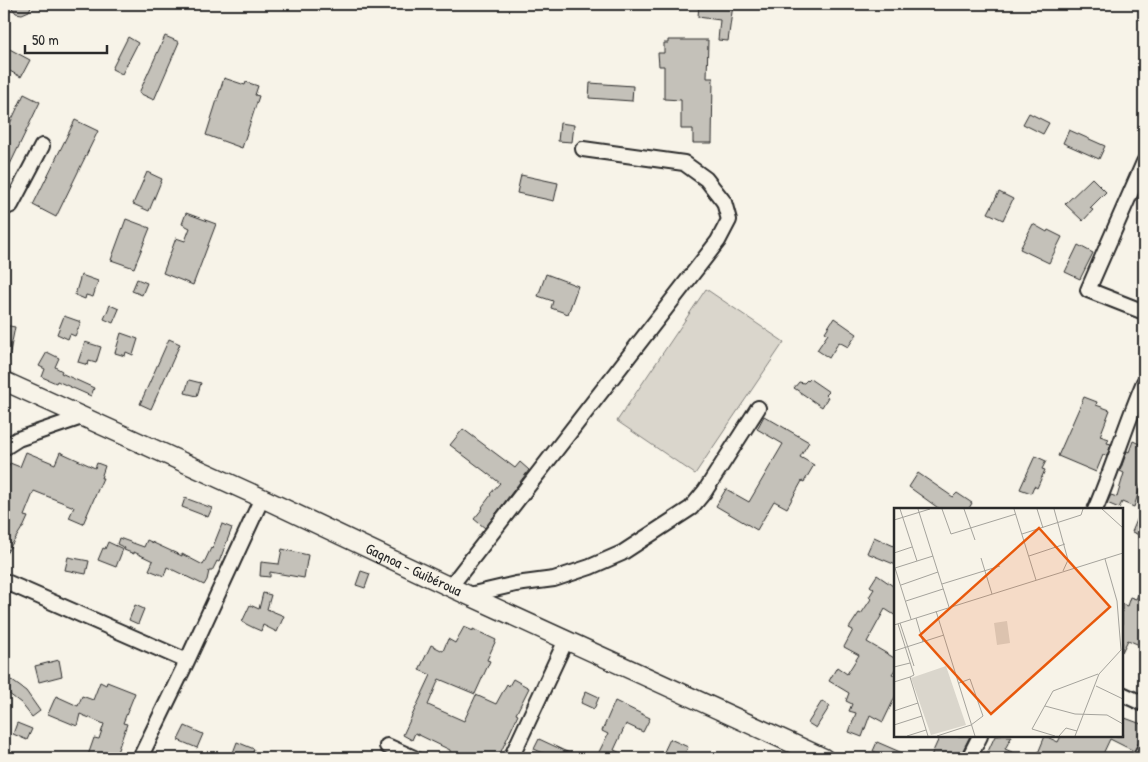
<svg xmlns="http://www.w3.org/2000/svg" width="1148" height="762" font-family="'Patrick Hand',sans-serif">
  <rect width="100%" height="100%" fill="#f7f3e8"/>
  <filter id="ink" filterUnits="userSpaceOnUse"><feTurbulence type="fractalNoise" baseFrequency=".02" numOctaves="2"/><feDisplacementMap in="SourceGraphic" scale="10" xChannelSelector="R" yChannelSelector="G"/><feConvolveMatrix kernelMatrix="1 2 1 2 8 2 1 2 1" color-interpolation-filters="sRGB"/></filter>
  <g filter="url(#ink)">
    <path fill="#dad6cc" stroke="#82807c" d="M706,289L784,342L695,474L617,421Z"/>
    <path fill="#c4c1b9" stroke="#2b2b2b" d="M9,4H32L29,11L22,14L16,13Z
      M699,4L733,5L728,41L718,40L720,20L698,17Z
      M165,36L179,42L154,100L139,93Z
      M128,37L138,43L122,74L112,69Z
      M668,40H708L707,78H713L712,143H693V129H681V100L664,99V66H659L658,53H664V43H668Z
      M4,46L30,60L21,77L4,68Z
      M224,78L245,85L246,82L258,86L255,95L259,96L242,148L206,135Z
      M590,83L633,86L632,101L589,98Z
      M24,94L40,102L4,177V136Z
      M1029,113L1049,123L1043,134L1023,124Z
      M75,120L98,131L56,217L33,205Z
      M560,123L574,125L572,142L558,141Z
      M1069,130L1105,146L1099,159L1063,143Z
      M147,172L162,179L149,211L133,204Z
      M521,175L558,183L554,201L517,193Z
      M1092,178L1106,192L1090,208L1093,210L1083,221L1065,204Z
      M999,192L1013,199L1003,220L988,213Z
      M186,213L216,224L193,285L163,273L176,238L185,241L190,228L182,224Z
      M126,219L150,228L134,268L111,260Z
      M1033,224L1047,232L1048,230L1062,237L1049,263L1020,249Z
      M1078,245L1093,253L1080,279L1065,272Z
      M546,274L578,286L568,314L551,308L553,301L538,296Z
      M81,275L98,281L93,297L86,295L85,299L75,295Z
      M137,279L147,283L142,295L132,291Z
      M110,305L119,309L113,323L104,319Z
      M64,316L81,322L75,336L70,334L68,339L57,334Z
      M834,318L857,334L848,347L839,342L829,358L817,350L828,334L825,332Z
      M4,325L15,327L8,362L4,361Z
      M121,333L138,339L133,355L126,352L125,356L115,353Z
      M169,339L180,344L151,409L140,404Z
      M85,342L101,347L96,363L89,361L88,365L78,362Z
      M47,352L59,358L55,367L62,371L61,373L94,388L91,396L57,381L56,383L42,377L45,369L39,366Z
      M810,379L829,392L826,395L828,397L822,407L794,388L799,382L804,383L807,380L808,381Z
      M189,380L201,383L197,396L185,393Z
      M1084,397L1097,402L1096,405L1110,410L1100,436L1109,439L1107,443L1111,444L1107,456L1103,455L1096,472L1058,456Z
      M764,416L809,442L800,457L814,465L804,482L802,481L787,508L774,501L757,530L716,506L726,489L749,502L783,444L757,429Z
      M463,429L515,468L520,462L529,470L485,528L474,519L483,508L482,507L491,495L490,494L500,483L450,445Z
      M1133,441L1144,446V475L1134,507L1122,502L1119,508L1107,503L1111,495L1117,497L1124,473L1120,471L1127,451L1129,452Z
      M26,452L55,464L60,452L95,468L97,463L105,466L101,478H103L83,524L69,518L74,507L34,491L24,516L28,517L23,528H22L4,557V479L10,463L20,467Z
      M1035,456L1046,461L1042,469L1045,470L1037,488L1034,486L1031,493L1020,489Z
      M918,473L953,497L957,493L972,503L968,510H941L909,487Z
      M185,498L212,508L208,517L182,507Z
      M1144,503V537L1132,532Z
      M222,524L232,528L219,562L217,561L212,571H209L207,580L204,585L167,567L164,576L149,570L153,561L134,552V554L124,550L125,548L117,544L119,538L144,547L147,540L182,556V554L203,565L211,548L212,549Z
      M874,537L896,547V565L867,553Z
      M108,542L123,549L116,567L98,560L103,548L105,549Z
      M282,549L308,555L304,578L270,572V577L260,576L261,562L279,564Z
      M68,557L89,561L86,574L65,570Z
      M361,571L370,574L365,588L356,585Z
      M877,575L896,588V616L885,609L867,642L896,659V668L892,674L896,676V695L883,722L870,715L862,737L849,732L856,713L849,711L852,704L846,701L849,693L829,681L837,667L847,674L859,655L844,647L853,630L849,628L859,613L861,614L871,599L869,597L874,589L870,586Z
      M263,593L271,595L267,609L284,616L277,632L263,625L261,631L254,628L242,622L250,605L259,609Z
      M1138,595L1144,597V647L1128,640L1122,652V604L1127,606L1130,597L1136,599Z
      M135,605L144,609L138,624L129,620Z
      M464,627L471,630L473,631V629L496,640L487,660L490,661L475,694L439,679L428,705L464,721L476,695L496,704L507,684L509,686L513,679L529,688L516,714L518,715L498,758H463L450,752V750L415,733L412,740L403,735L431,675L419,670L431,645L443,651L448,639L455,643Z
      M59,660L62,676L39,682L35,666Z
      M4,675L26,691L40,711L32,717L21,703L4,690Z
      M100,682L106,685L107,682L135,693L123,723L127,724L115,758H87L94,738L99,739L104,724L80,714L77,726L48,714L56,696L78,706L82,696L93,700Z
      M586,691L599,697L594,709L581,703Z
      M615,701L650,718L643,732L626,724L614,750L632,758H596L608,734L602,731Z
      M822,701L830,706L816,728L808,723Z
      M1125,718L1144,725V739L1143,741L1139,743L1134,751L1110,739L1102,756L1095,753L1093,758H1036L1045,736L1058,742L1061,736H1122V727Z
      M17,723L32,729L27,740L13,734Z
      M185,726L203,734L197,748L178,740Z
      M940,736H970L961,754L960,758H930Z
      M995,736H1012L1005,749L1026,758H985Z
      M539,739L580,758H555L534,749Z
      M670,739L688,747L683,758H661Z
      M237,742L254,749L251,758H231Z
      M877,742L914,758H890L873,751Z"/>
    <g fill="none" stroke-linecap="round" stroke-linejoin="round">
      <g stroke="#2b2b2b" stroke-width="18">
        <path id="minor" d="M1144,162L1088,290L1144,312
          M4,208L11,205L42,146
          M4,448L18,439L82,417
          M1095,510C1113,468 1126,424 1144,382
          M4,581L187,661
          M450,587L718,241L729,220L724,202L706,179L684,163L583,149
          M469,595L516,584L554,579L590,567L622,553L691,508L705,491L758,408
          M1122,694L1144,704
          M387,746L414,758
          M140,758L187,661L262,498
          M511,758L566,640
          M969,758L980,736
          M1140,758L1144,750"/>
      </g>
      <g stroke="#2b2b2b" stroke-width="21">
        <g id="major">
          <path id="s1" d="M4,381L262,498L450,587L824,758"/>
        </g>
      </g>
      <use href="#minor" stroke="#f7f3e8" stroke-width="14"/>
      <use href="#major" stroke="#f7f3e8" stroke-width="18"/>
    </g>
  </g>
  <g text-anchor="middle" stroke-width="5" stroke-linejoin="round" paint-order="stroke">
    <g font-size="15" fill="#2b2b2b" stroke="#f7f3e8">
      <text dy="5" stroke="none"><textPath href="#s1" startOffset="451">Gagnoa - Guibéroua</textPath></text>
    </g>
  </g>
  <g transform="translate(894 508)">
    <rect width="229" height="229" fill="#f7f3e8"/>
    <path d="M113,113L116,135L103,137L100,115ZM52,158L72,217L37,227L17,170Z" fill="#dad6cc"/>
    <path fill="none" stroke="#a5a39c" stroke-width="1" d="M6,1L23,53M24,1L55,99M48,1L57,26L122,6M70,1L81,32M120,1L142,72M143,1L149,20M160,1L174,52L169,63M208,1L229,20M0,12L36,1M128,26L187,7L189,1M0,45L18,39M135,48L171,36M87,50L98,86M1,60L17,111M1,60L39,48M48,76L106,58M7,77L44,64M12,93L49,81M42,103L81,228M22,110L29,134M6,115L20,158M4,116L20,167L16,169L34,228M0,117L229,45M0,143L50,127M0,159L16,155M0,174L16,169M202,178L229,191M151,198L181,206L213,207L229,216M0,203L24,195M0,217L28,208M13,228L32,222M43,228L77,217L89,208L76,171L65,175M161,228L138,221L159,183L204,166M165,228L172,220L183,223M181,228L205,166L227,142L223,93L211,51"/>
    <path fill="#e8590c" fill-opacity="0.15" stroke="#e8590c" stroke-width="2.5" d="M145,20L216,99L97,206L26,127Z"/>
    <rect width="229" height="229" fill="none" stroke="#2b2b2b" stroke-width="2.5"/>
  </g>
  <rect width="1148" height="762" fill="none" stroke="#f7f3e8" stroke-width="20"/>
  <rect x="10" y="10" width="1128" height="742" fill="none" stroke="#2b2b2b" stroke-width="2" filter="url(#ink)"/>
  <path d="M25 45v8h82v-8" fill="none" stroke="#2b2b2b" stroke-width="2.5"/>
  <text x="32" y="45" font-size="15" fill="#2b2b2b" stroke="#f7f3e8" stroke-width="4" paint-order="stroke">50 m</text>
</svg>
